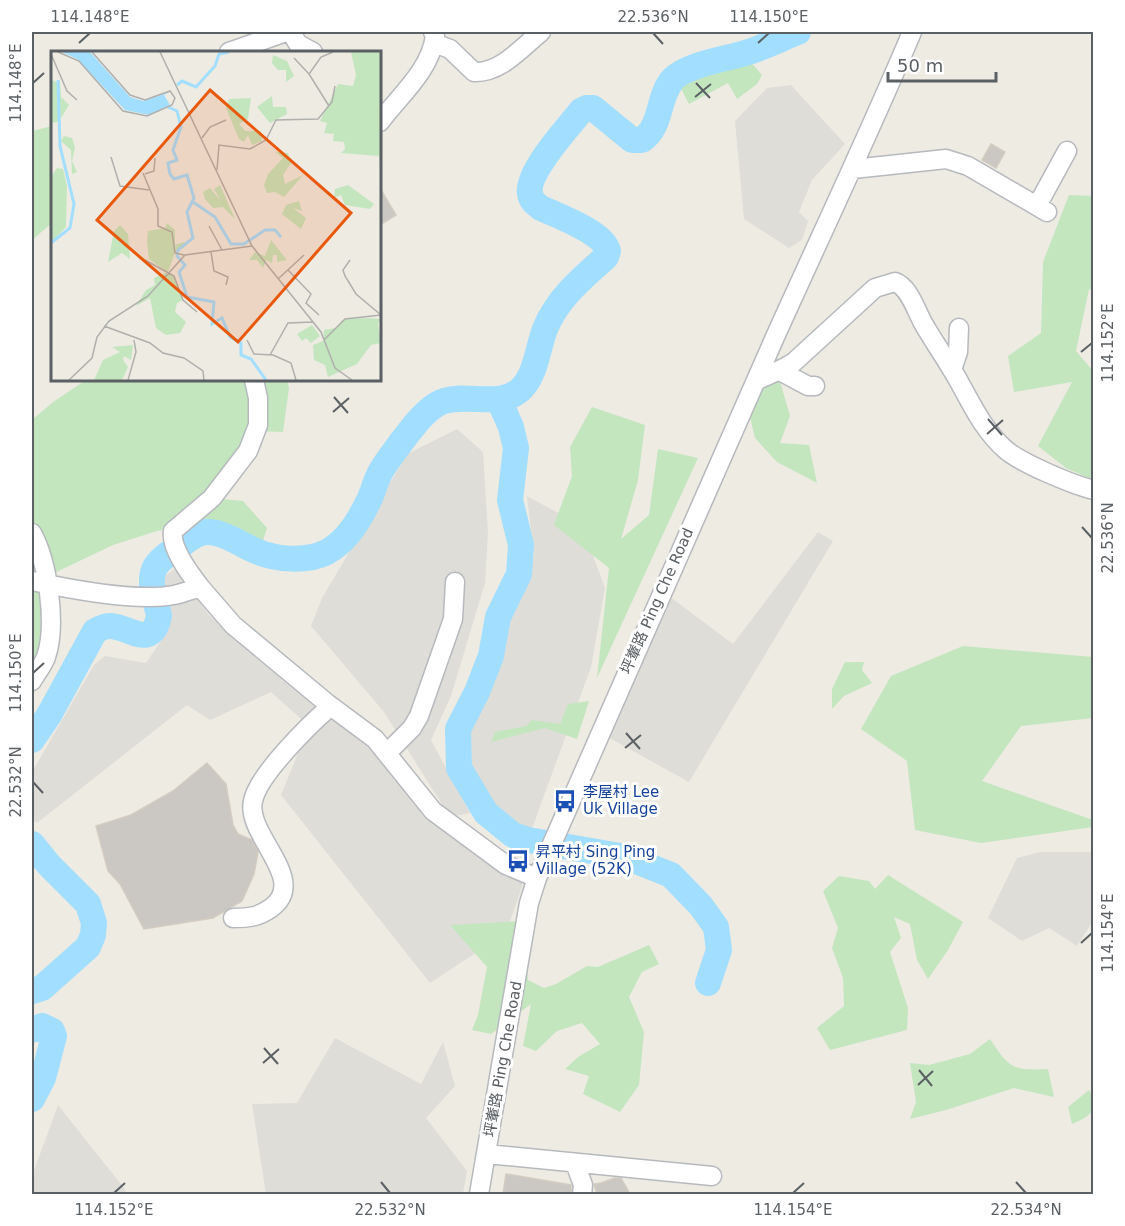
<svg xmlns="http://www.w3.org/2000/svg" width="1125" height="1226" font-family="'DejaVu Sans','Noto Sans SC',sans-serif">
  <rect width="100%" height="100%" fill="#eeebe3"/>
  <path fill="#dfddd8" d="M791,85L845,144L812,180L799,212L808,221L802,240L789,248L744,219L735,121L767,88Z
    M457,429L483,452L488,533L485,583L451,696L431,740L470,813L450,817L384,712L311,626L322,598L407,454Z
    M527,496L564,516L589,545L605,588L591,667L530,834L495,810L466,765L469,736L501,664L513,607L534,556Z
    M818,532L833,541L689,782L604,735L669,596L733,644Z
    M176,568L209,615L356,736L429,805L525,878L506,933L430,983L281,795L309,726L271,692L210,720L187,705L37,823L32,819V772L94,665L105,656L146,663L163,638L148,588Z
    M1040,852H1093V921L1077,946L1049,928L1022,941L988,918L1017,858Z
    M335,1038L421,1084L443,1042L455,1086L426,1118L467,1171L463,1194H266L252,1104L297,1103Z
    M58,1105L124,1188L127,1194H32V1176Z"/>
  <path fill="#c3e6bf" d="M743,53L762,75L757,84L737,99L728,83L689,104L675,77L710,60Z
    M52,126V223L32,240V131Z
    M1069,195L1093,196V291L1089,289L1076,351L1093,371V480L1066,468L1038,446L1072,382L1014,392L1008,356L1041,333L1043,262Z
    M779,378L790,416L780,443L809,445L817,483L777,462L755,438L749,413L762,386Z
    M86,380H287L289,388L283,432L256,431L212,498L243,501L267,528L259,553L212,533H201L184,543L168,529L157,531L113,545L46,577L32,543V420L53,402Z
    M592,407L645,425L638,480L621,539L649,515L658,449L698,458L597,678L609,568L554,525L572,476L570,447Z
    M32,567L48,585L52,622L32,678Z
    M963,646L1093,657V718L1021,726L982,781L1093,820V827L981,843L915,830L907,761L861,729L891,676Z
    M845,662H864L862,670L872,683L844,696L832,709V689Z
    M589,701L577,739L545,728L491,742L495,732L526,726L532,720L560,724L568,704Z
    M888,875L963,922L948,950L928,979L917,960L910,924L894,917L901,938L890,952L908,1008L907,1030L830,1050L817,1028L844,1006L843,978L832,948L838,928L823,891L839,876L869,881L875,889Z
    M523,921L528,980L544,988L556,984L587,966L598,967L649,945L659,964L642,972L629,997L644,1032L639,1085L620,1112L583,1094L589,1076L565,1069L578,1057L600,1044L582,1023L557,1031L536,1051L523,1046L531,1004L491,1034L472,1030L478,1015L487,967L450,925Z
    M990,1039C1009,1068 1013,1071 1048,1069L1054,1097L1014,1088L946,1110L910,1119L916,1102L910,1063L929,1065L970,1054Z
    M1089,1090C1102,1109 1089,1117 1072,1124L1068,1107Z"/>
  <g fill="none" stroke-linecap="round" stroke-linejoin="round">
    <path stroke="#a2deff" stroke-width="26" d="M499,400L511,427L516,448L510,500L521,545L519,574L498,617L491,656L477,692L458,729L459,768L486,813L513,835L528,840L626,857L671,875L701,906L716,927L719,950L708,983
      M32,740L49,715L95,631C98,630 100,628 104,627C124,620 151,655 159,616C158,609 156,604 154,598C147,569 156,562 178,547C185,542 194,535 201,533C219,528 241,545 256,551C276,560 307,562 327,552C345,542 358,523 367,504C373,494 375,481 381,471C390,456 402,441 413,427C421,417 432,405 444,401C470,393 502,409 522,388C536,374 538,347 545,329C557,299 582,278 606,257L608,251C603,232 558,216 541,208C536,204 531,201 530,194C526,172 568,128 581,111L587,108H593L632,140H642C663,125 657,97 673,79C686,65 724,59 742,54C761,49 780,39 798,32
      M32,844L49,865L88,904L94,923L93,935L88,947L42,988L32,991
      M32,1030L42,1026L52,1031L54,1036L43,1078L32,1099"/>
  </g>
  <path fill="#cbc7c2" stroke="#d3ccc1" stroke-width="1.5" d="M991,144L1005,152L996,168L982,160Z
    M380,188L396,215L380,225Z
    M207,763L226,784L233,825L238,834L252,840L258,852L254,874L242,901L213,918L144,929L120,884L108,871L96,826L131,815L173,791Z
    M506,1174L571,1185V1194H503Z
    M615,1178H621L630,1194H597L594,1184L601,1183Z"/>
  <g fill="none" stroke-linecap="round" stroke-linejoin="round">
    <g stroke="#b6b9bd" stroke-width="21">
      <path id="minor" d="M291,32L298,44L313,52
        M434,43L450,49L474,72C501,73 521,48 541,32
        M229,52L286,32
        M380,122C400,95 430,71 435,36L433,32
        M853,169L946,159L968,166L1047,212
        M1037,206L1067,151
        M952,370L958,352L959,328
        M780,371L808,386H815
        M756,381C769,374 781,371 794,362L875,288L895,282C909,287 916,310 923,323C934,342 946,359 957,378C971,403 983,430 1006,450C1021,463 1073,485 1094,490
        M32,533C48,562 57,625 46,657C43,665 36,674 32,681
        M32,581C69,589 137,602 174,595C184,593 191,589 201,588L233,625L328,704L375,739L433,811L506,865L537,878
        M201,588C190,574 170,548 173,531L212,498L248,451L258,425V398L254,380
        M387,753L412,728L419,716L453,619L455,582
        M233,918C249,918 258,917 271,908C310,880 245,835 253,801C258,775 310,724 331,706
        M487,1154L712,1176
        M575,1163L583,1185L582,1194
        M479,1194L529,903L537,878C615,697 695,517 775,337C821,235 869,134 912,32"/>
    </g>
    <use href="#minor" stroke="#fff" stroke-width="18"/>
  </g>
  <path fill="none" stroke="#5b6064" stroke-width="2" d="M653,33L663,44M79,43L90,33M758,43L769,33M33,83L44,73M696,83L710,98M695,97L711,84M1081,352L1092,343M334,397L348,413M333,412L349,398M988,419L1002,435M987,434L1003,420M1082,527L1092,538M33,673L44,663M626,733L640,749M625,748L641,735M33,782L43,793M1081,943L1092,933M264,1048L278,1064M263,1063L279,1049M919,1070L932,1086M918,1085L933,1071M381,1182L390,1193M1016,1182L1026,1193M114,1193L125,1183M793,1193L804,1183"/>
  <defs>
    <g id="bus-bare" transform="scale(1.8)"><path d="M-5-6H5V4H4V6H2V4H-2V6H-4V4H-5ZM-3.5-4V0h7V-4ZM-3.5 1.2v1.5H-2V1.2ZM2 1.2v1.5H3.5V1.2Z" fill="#1a4fb4" stroke="#fff" stroke-width="2.5" paint-order="stroke"/></g>
  </defs>
  <g fill-rule="evenodd">
    <use href="#bus-bare" x="565" y="801"/>
    <use href="#bus-bare" x="518" y="861"/>
  </g>
  <g text-anchor="middle" stroke-width="6" stroke-linejoin="round" paint-order="stroke">
    <g font-size="15" fill="#5b6064" stroke="#fff">
      <text transform="translate(657 601) rotate(-66)" y="5">坪輋路 Ping Che Road</text>
      <text transform="translate(503 1059) rotate(-80)" y="5">坪輋路 Ping Che Road</text>
    </g>
    <g font-size="15" fill="#164399" stroke="#fff" text-anchor="start">
      <text x="583" y="797">李屋村 Lee<tspan x="583" dy="17">Uk Village</tspan></text>
      <text x="536" y="857">昇平村 Sing Ping<tspan x="536" dy="17">Village (52K)</tspan></text>
    </g>
  </g>
  <g transform="translate(51 51)">
    <rect width="330" height="330" fill="#eeebe3"/>
    <path d="M300,1H330V127L328,105L290,102L294,98L293,91L282,90L283,83L273,82L276,72L269,70L287,33L302,35L305,24ZM222,4L236,10L243,25L235,31V19H227L221,12ZM0,28L8,33L9,29L10,46L18,54L10,67L7,37L9,70L1,72ZM221,45L222,56H235L236,63L219,72L206,56ZM200,47L197,68L188,73L194,80H210L211,90L201,94L197,84L193,91L188,88L175,57L178,48ZM13,85L21,87L24,96L21,110L26,121L21,123L20,99L10,90ZM224,101L237,102L240,112L232,124L234,133L252,124L233,146L224,141L216,142L213,134L217,123L232,107ZM6,117L12,118L16,135L15,176L0,192V126ZM169,134L176,150L184,168L172,156L162,157L154,148L152,141L159,137L170,150L163,138ZM297,134L323,153L319,158L294,154L290,144L283,147L284,138ZM248,150L251,160L242,157L255,167L250,178L231,163L235,154ZM116,172L124,179V194L133,191L136,194L124,202L117,221L123,225L132,249L126,252L124,261L135,271L129,282L115,284L105,277L99,247L85,255L95,239L104,234L103,227L116,221L98,208L96,190L97,180L114,177ZM69,174L77,183L79,208L71,202L57,211L63,180ZM220,189L236,209L226,211V204H222L221,212L215,209L212,217L206,209H198L204,201L214,205ZM317,267L330,268L327,273L330,292L320,294L306,313L277,326L274,314L263,309L262,294L272,290L273,279L285,277L293,268ZM261,274L269,285L260,292L255,287L251,290L246,283ZM82,294L80,309L73,305L72,309L77,316L71,329H43L52,309L69,301L61,296Z" fill="#c3e6bf"/>
    <path d="M11,1H39L79,46L92,50L119,41L113,44L119,54L98,64L74,59L26,8Z" fill="#a2deff"/>
    <path fill="none" stroke="#a2deff" stroke-width="3" d="M126,34L131,30L145,36L164,15L168,3L178,1M117,56L126,60L130,76L122,99L126,109L117,112L119,123L123,128L136,124L143,147L136,161L142,187L127,199L126,205L134,214L128,221L136,246L163,251L161,273L171,267L179,286L190,292V304L200,308L215,329M142,151L164,166L180,193H193L214,179H224L230,186M0,192L19,177L23,153L9,95L7,29"/>
    <path fill="none" stroke="#afafac" stroke-width="1.5" d="M7,1L28,10L72,60L96,65L121,54L124,47L119,40L94,49L79,44L41,1M109,1L201,195L270,281L284,317L301,329M0,3L16,40L26,49M243,7L258,23M278,55L258,23L270,6L282,1M151,87L159,76L175,69M60,106L69,135L98,139M166,119L168,94L199,98L215,89L225,69L267,68L281,51L284,35M92,122L107,158V175L121,181L124,202L133,204M94,123L103,120L104,107M158,175L171,199M160,201L163,220L177,226L175,234M94,209L123,225L132,249L146,261M299,209L292,219L294,225L305,243L330,264M237,219L260,243L255,252L268,264M227,228L253,204M53,275L99,292L112,302L133,307L152,320L153,329M196,289L203,303L222,304L240,312L245,329M273,289L294,268L330,264M219,304L237,272L262,271M18,329L41,307L46,286L58,270L97,245L134,204L201,195M77,329L85,301L83,289"/>
    <path fill="#e8590c" fill-opacity="0.15" stroke="#e8590c" stroke-width="3" d="M159,39L300,162L187,291L46,169Z"/>
    <rect width="330" height="330" fill="none" stroke="#5b6064" stroke-width="3"/>
  </g>
  <rect width="1125" height="1226" fill="none" stroke="#ffffff" stroke-width="66"/>
  <path d="M888 72v9h108v-9" fill="none" stroke="#5b6064" stroke-width="3"/>
  <text x="897" y="72" font-size="18" fill="#5b6064" stroke="#ffffff" stroke-width="4.5" paint-order="stroke">50 m</text>
  <rect x="33" y="33" width="1059" height="1160" fill="none" stroke="#5b6064" stroke-width="2"/>
  <g font-size="15" text-anchor="middle" fill="#5b6064">
    <text x="90" y="22">114.148°E</text>
    <text x="653" y="22">22.536°N</text>
    <text x="769" y="22">114.150°E</text>
    <text transform="translate(16 83) rotate(-90)" y="5">114.148°E</text>
    <text transform="translate(1108 343) rotate(-90)" y="5">114.152°E</text>
    <text transform="translate(1108 538) rotate(-90)" y="5">22.536°N</text>
    <text transform="translate(16 673) rotate(-90)" y="5">114.150°E</text>
    <text transform="translate(16 782) rotate(-90)" y="5">22.532°N</text>
    <text transform="translate(1108 933) rotate(-90)" y="5">114.154°E</text>
    <text x="114" y="1215">114.152°E</text>
    <text x="390" y="1215">22.532°N</text>
    <text x="793" y="1215">114.154°E</text>
    <text x="1026" y="1215">22.534°N</text>
  </g>
</svg>
